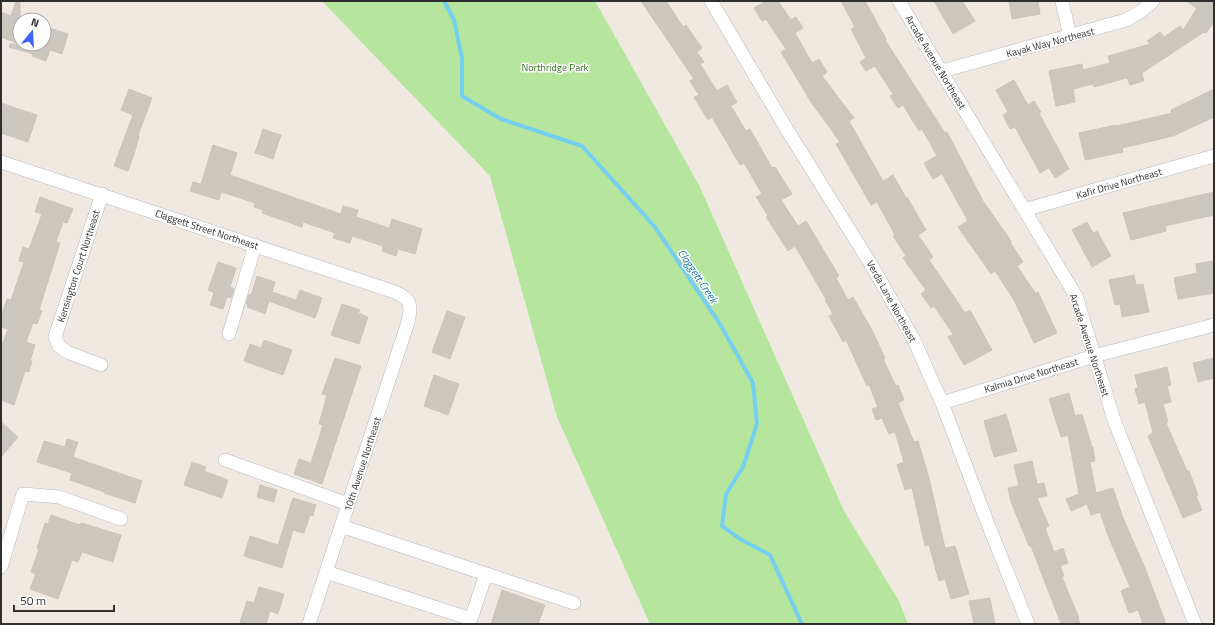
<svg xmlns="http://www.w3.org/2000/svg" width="1215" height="625" font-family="'Titillium Web',sans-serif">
  <rect width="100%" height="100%" fill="#efe9e1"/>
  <path fill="#b6e59e" d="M322,1H595L699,185L844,511L899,601L908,624H650L557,417L490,176Z"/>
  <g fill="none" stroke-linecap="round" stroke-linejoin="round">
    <path stroke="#75cff0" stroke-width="4" d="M444,1L454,20L462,58V96L501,119L582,146L655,227L720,324L753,383L757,424L743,467L726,494L722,526L740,539L770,555L802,624"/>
  </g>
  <path fill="#cbc7bf" stroke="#cbc5ba" d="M16,1H20V44H44V26L68,34L62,54L50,50L46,61L32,56L33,54L9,47L10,44H20L1,37V12L11,16Z
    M641,1H666L683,27L686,25L702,48L697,52L704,62L700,64L717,91L727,85L737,102L731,106L746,131L750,129L772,168L775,167L792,194L781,200L798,226L806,221L839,276L836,278L848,300L853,297L873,332L885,358L883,359L896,386L898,385L904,400L898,403L914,442L918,441L929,478L945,548L955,546L969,594L951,599L945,579L939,581L929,545L925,546L912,488L905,490L897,465L904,462L895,432L889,434L882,418L876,420L872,409L878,407L869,385L867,386L846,340L843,342L829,316L833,314L825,300L826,299L795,246L788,251L766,217L768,216L756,197L762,194L744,163L740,165L712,117L708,120L694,97L699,95L690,81L694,79Z
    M766,1H778L791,20L796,17L803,28L795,33L812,63L819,59L827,72L822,76L854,118L849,121L883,181L893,175L906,198L907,197L926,230L918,235L933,257L929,260L965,313L970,310L992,350L964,365L948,337L953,334L934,306L931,308L921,294L926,290L903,258L906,256L893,236L895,235L877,202L871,205L836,144L840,142L811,102L781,52L786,49L766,19L762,21L754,8Z
    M841,1H865L886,39L885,40L945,133L947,132L983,201L1011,241L1010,242L1023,262L1017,266L1036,294L1038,292L1057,333L1034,343L1014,300L995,271L991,274L958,227L968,221L942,174L933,179L924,163L937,156L922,129L919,131L903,105L898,108L890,96L893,94L875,66L866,71L860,62L866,58L851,29L855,27Z
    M934,1H962L975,21L953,34Z
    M1009,1H1038L1040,14L1012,19Z
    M1186,1H1214V22L1206,33L1204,32L1142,73L1144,81L1130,85L1127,78L1094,87L1093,84L1073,89L1075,102L1056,106L1049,71L1082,64L1083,70L1110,63L1108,56L1150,44L1147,41L1160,32L1164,37L1180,26L1183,30L1197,8Z
    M1014,80L1028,105L1034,101L1041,112L1039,113L1069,169L1055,178L1049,168L1040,173L1015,127L1010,129L1003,115L1008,112L996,90Z
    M129,89L152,98L138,135L139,136L135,151L128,171L114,166L133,115L121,110Z
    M1214,89V117L1173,136L1122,148L1123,152L1085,160L1079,133L1116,125L1117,126L1172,113L1171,110Z
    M1,103L37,115L28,142L1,133Z
    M263,129L281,135L273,159L255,153Z
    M213,145L237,153L230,175L341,214L343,206L358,210L356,217L389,228L392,219L422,229L415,254L398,249L396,256L382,251L383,246L352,236L350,243L333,238L335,233L303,222L302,227L262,213L263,210L254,207L255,203L225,193H221L219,200L190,191L193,182L201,184Z
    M1214,192V215L1165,226L1166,231L1131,240L1123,213Z
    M40,197L73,209L67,223L63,222L56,242L60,243L39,310L42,311L37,324L33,323L26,342L35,345L30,361H32L29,372L25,371L14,405L1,400V348L8,329L1,327V317L7,299L11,300L24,262L19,261L23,247L29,249L42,214L35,212Z
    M1087,222L1093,233L1097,231L1111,256L1092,267L1072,230Z
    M1212,261L1214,273V293L1178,299L1174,278L1197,273L1196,264Z
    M218,262L236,268L230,287L234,289L231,298L227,297L223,309L210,305L214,293L208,290Z
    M1134,275L1136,285L1143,284L1149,312L1122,317L1120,304L1115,305L1109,280Z
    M257,276L275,282L272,292L296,300L300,290L322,298L315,318L269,301L265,314L247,307L248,304H246L249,294L251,295Z
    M342,304L360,310L358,313L368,317L359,344L331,335Z
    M447,311L465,317L450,359L432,352Z
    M264,340L292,350L283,375L244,361L250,344L261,348Z
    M335,358L361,366L322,484L294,474L299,459L311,463L323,425L319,424L327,395L322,394Z
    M1214,358V378L1198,382L1193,363Z
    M1167,367L1171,385L1167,386L1171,402L1163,404L1168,422L1166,423L1187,471H1189L1198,495L1196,496L1202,510L1183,518L1148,436L1153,433L1145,402L1139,404L1135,389L1138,388L1135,375Z
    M434,375L459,384L448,415L424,406Z
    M1069,393L1075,416L1082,414L1092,447H1093L1095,461L1090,462L1096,493L1113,488L1123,518L1145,568L1166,624H1143L1138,610L1129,613L1121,591L1130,587L1107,533L1100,512L1091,515L1087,504L1071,511L1066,499L1079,494L1068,435L1061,437L1049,399Z
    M1006,414L1017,451L994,457L984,421Z
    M1,422L18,437L1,457Z
    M67,439L78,442L73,457L142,481L135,503L104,493V492L70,480L72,473L37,462L44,441L65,447Z
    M1032,461L1037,484L1044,483L1047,496L1037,498L1049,526L1045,528L1054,552L1063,548L1068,563L1060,566L1064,576L1062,577L1079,618H1078L1080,624H1061L1031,546H1029L1011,502L1008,488L1019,486L1014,465Z
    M192,462L206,467L204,471L228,480L222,498L184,485Z
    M260,485L277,490L274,502L257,497Z
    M293,498L316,505L313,516L310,515L304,533L293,530L282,568L244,556L250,536L278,545Z
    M51,515L80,525L81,523L121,535L113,562L82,552L78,562L72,560L58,599L30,589L36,574L31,572L39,549L37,548L45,523L48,524Z
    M259,587L284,594L278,614L270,611L266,624H247L240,622L247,601L254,603Z
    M502,590L545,605L538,624H491Z
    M990,598L995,624H974L969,601Z"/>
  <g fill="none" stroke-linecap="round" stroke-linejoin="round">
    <g stroke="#b4b7c1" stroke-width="14">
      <path id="minor" d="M711,1L786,128L872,266L914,340L942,403L986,519L1028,624
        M899,1L1076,296L1114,420L1195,624
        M1062,1L1070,36
        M942,71L1126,20L1140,12L1153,1
        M1,162L395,292C411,299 412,305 408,322L309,624
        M1024,210L1214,156
        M229,334L255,245
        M101,365L67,352L59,346L55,337L102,194
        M942,403L1094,356L1214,325
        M225,460L348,504
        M1,567L23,494L59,497L121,519
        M326,572L471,619L486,574L341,526
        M486,574L574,603"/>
    </g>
    <use href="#minor" stroke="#fff" stroke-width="13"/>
  </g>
  <g text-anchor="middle" stroke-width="3" stroke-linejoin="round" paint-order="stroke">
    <g font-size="10" fill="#2e2e2e" stroke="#fff">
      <text transform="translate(1050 42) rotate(-15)" y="4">Kayak Way Northeast</text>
      <text transform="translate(936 62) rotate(59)" y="4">Arcade Avenue Northeast</text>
      <text transform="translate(1119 183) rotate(-16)" y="4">Kafir Drive Northeast</text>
      <text transform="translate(207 229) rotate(18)" y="4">Claggett Street Northeast</text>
      <text transform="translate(78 266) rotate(-72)" y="4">Kensington Court Northeast</text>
      <text transform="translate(892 301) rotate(61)" y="4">Verda Lane Northeast</text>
      <text transform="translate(1090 345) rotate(72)" y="4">Arcade Avenue Northeast</text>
      <text transform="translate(1031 375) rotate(-17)" y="4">Kalmia Drive Northeast</text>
      <text transform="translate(362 464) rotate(-72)" y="4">10th Avenue Northeast</text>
    </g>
    <g font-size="10" fill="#2c6e1b" stroke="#fff">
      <text x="555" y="71">Northridge Park</text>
    </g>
    <g font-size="11" font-style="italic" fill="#0d6fa3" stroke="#fff">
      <text transform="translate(698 276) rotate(56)" y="4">Claggett Creek</text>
    </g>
  </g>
  <rect width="1215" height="625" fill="none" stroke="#2e2e2e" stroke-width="4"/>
  <g transform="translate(32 32) rotate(18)"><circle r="19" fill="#ffffff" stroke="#ababab"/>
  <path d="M0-3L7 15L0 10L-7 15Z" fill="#4264fb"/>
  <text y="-6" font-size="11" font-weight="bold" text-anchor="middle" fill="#2e2e2e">N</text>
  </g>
  <path d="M14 605v6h100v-6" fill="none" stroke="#2e2e2e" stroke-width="2"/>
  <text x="20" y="605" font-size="12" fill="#2e2e2e" stroke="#ffffff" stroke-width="3" paint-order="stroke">50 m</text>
</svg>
